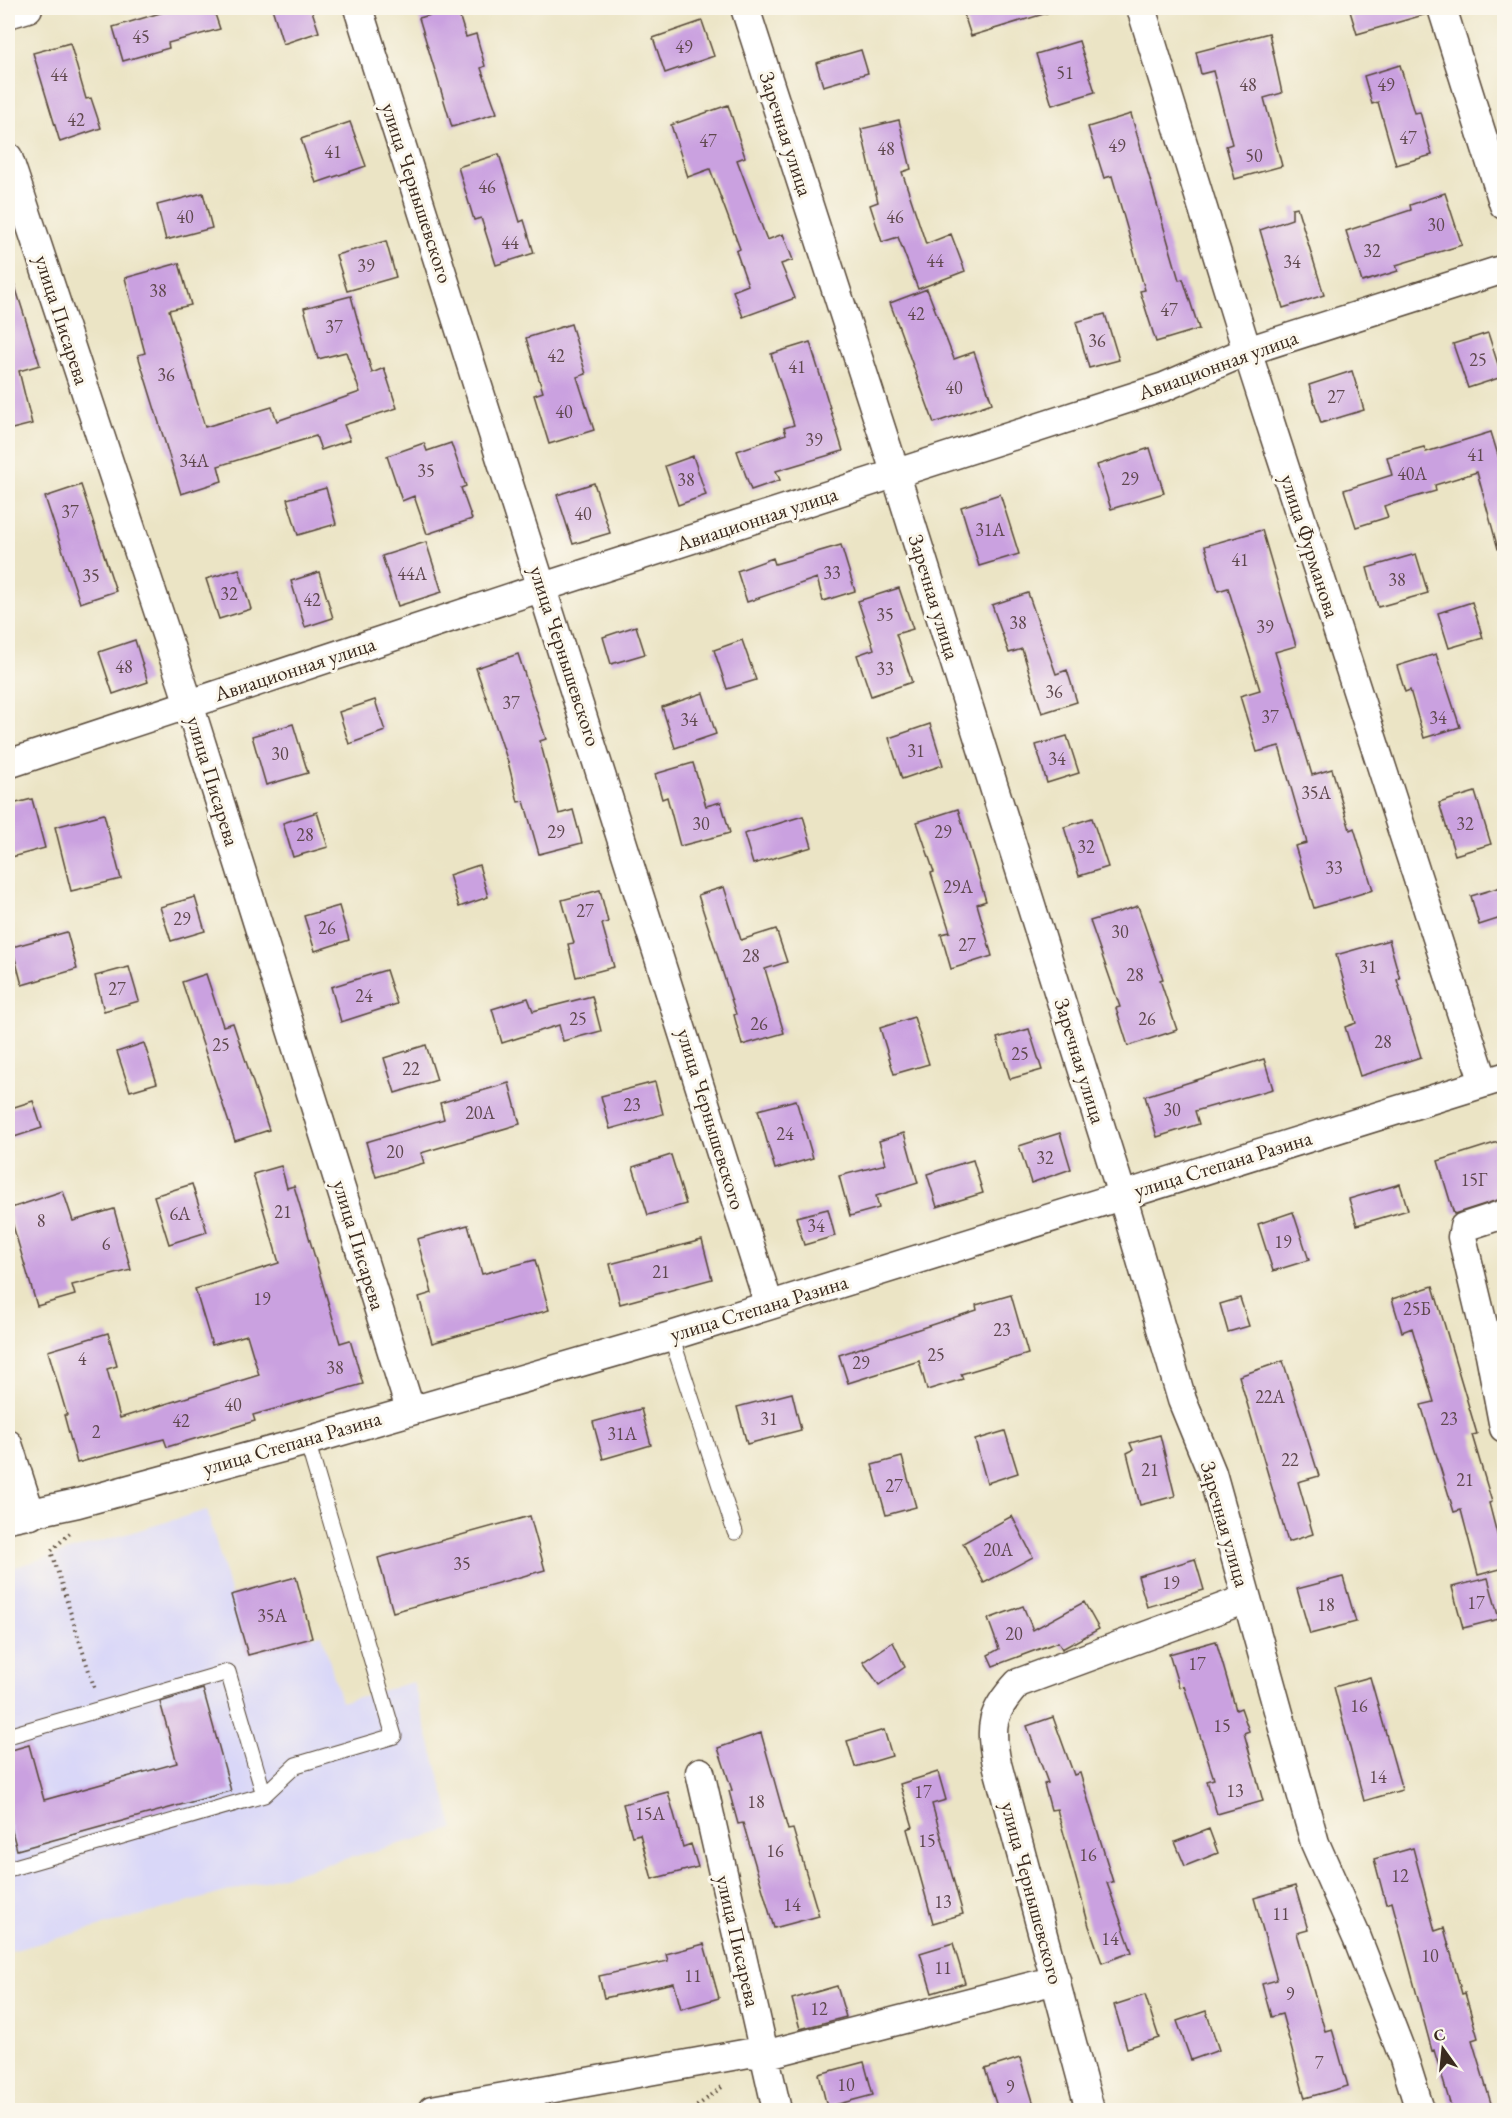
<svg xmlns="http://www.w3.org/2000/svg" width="1512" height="2118" font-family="'EB Garamond',serif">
  <rect width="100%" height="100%" fill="#fbf7ec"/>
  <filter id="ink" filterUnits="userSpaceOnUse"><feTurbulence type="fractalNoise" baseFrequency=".0167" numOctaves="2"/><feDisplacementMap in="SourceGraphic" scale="12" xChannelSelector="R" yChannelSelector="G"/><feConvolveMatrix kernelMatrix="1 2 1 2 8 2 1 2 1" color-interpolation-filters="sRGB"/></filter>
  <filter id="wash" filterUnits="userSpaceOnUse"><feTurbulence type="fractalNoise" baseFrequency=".008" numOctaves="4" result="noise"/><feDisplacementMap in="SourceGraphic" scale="24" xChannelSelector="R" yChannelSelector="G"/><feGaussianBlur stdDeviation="1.35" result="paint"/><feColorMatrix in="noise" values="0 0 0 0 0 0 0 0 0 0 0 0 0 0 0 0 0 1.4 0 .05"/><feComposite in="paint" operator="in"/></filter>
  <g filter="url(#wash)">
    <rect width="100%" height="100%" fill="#ebe4c5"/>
    <path fill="#d9d7f8" d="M207,1510L248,1655L322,1634L341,1702L413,1682L454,1829L8,1952V1569Z"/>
    <g id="blocks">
      <path fill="#caa1e0" d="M177,8H213L220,29L168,43L169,48L123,61L113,27Z
        M272,8H311L319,32L283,44Z
        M457,8L466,37L476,34L485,66L481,68L497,113L452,127L419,18Z
        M962,8H1046L1047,13L971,36Z
        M1349,8H1426L1427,14L1357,34Z
        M702,21L714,56L665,73L653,38Z
        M1269,33L1282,93L1264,98L1282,166L1235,179L1226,146L1232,144L1213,71L1201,74L1196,52Z
        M1079,41L1095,92L1052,105L1036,54Z
        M70,43L86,99L91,98L101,128L60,142L33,53Z
        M861,50L868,73L823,86L816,63Z
        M1400,65L1414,113L1420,112L1432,155L1396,165L1378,102L1372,104L1364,76Z
        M728,105L745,157L737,160L767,240L783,234L793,260L781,264L795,298L743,317L733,291L748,285L736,251L740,249L710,169L688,177L671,125Z
        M1131,114L1179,280L1183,279L1199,329L1156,342L1140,291L1145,290L1112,176L1104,178L1088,127Z
        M899,120L911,169L902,172L926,244L951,234L965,271L918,289L898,237L882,242L870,205L878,202L861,129Z
        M350,122L366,166L316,183L301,139Z
        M499,154L520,222L524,220L534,253L496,265L481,218L474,220L458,167Z
        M203,193L212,228L166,240L157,205Z
        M1445,193L1462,245L1396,265L1398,271L1362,282L1346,231L1411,210L1410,205Z
        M1297,207L1324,295L1283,308L1260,230L1292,219V208Z
        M386,241L396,277L347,291L336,255Z
        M179,263L191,305L169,310L205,427L272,407L277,421L360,392L346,352L318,359L304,308L351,296L372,373L384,368L397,408L344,425L350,440L321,450L316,436L218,466L222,481L181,494L138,355L145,353L125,278Z
        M14,283L40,365L19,371L32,424L8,430V284Z
        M927,289L954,359L974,352L992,403L934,423L890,303Z
        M1105,314L1119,360L1089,368L1076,322Z
        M571,324L586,374L577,377L594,430L549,444L534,395L543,392L526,338Z
        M1488,333L1502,377L1468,388L1453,344Z
        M810,342L843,451L776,471L780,480L751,490L737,451L786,434L784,428L794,425L771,354Z
        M1352,371L1364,410L1321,423L1309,385Z
        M1491,432L1504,475V548L1498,549L1477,472L1435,485L1436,491L1384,506L1388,517L1356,527L1344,490L1392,475L1387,457L1424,447L1426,452Z
        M424,443L427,451L451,443L466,486L461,488L472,519L427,534L414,496L402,501L387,456Z
        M1150,448L1164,493L1111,509L1097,465Z
        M693,456L706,495L678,505L665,466Z
        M594,483L610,533L573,544L557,495Z
        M81,485L116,591L80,603L45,497Z
        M326,488L336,524L298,535L287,499Z
        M1000,494L1019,554L979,566L961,507Z
        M1262,530L1296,646L1275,652L1312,775L1332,769L1350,830L1354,828L1373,890L1314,908L1295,846L1307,843L1279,746L1257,752L1240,696L1260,690L1228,588L1218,591L1205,546Z
        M426,542L442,592L398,606L382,556Z
        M841,545L855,591L823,601L817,578L747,602L737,571L773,558L775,564Z
        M1416,554L1428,593L1378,607L1367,568Z
        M239,569L251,609L219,619L206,579Z
        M319,572L333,618L305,627L291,581Z
        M899,588L913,629L896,634L912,682L871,696L857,655L874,649L858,601Z
        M1028,593L1056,674L1067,670L1077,702L1042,713L1022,649L1009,653L992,605Z
        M1472,602L1483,638L1449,648L1438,613Z
        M636,626L645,654L611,664L603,637Z
        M135,640L148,682L113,694L99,652Z
        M742,640L756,680L727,689L714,650Z
        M518,654L546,739L540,741L559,814L573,810L582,843L539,854L524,801L518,802L508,762L476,668Z
        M1436,654L1460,727L1424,738L1410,690L1405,692L1397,666Z
        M703,693L716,734L675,748L662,707Z
        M375,700L385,731L349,744L339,712Z
        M293,724L308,773L266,785L252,736Z
        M930,724L943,765L902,779L889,738Z
        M1067,736L1079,773L1047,783L1036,745Z
        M693,763L706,806L721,802L730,833L680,846L667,797L662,799L655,774Z
        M1475,792L1491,844L1455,855L1439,803Z
        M32,799L45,848L8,858V805Z
        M958,809L986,901L977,904L992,956L951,969L941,934L950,932L931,873L934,872L917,822Z
        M317,812L328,847L293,857L283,823Z
        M104,814L121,879L71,891L55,827Z
        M803,816L812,847L753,864L744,834Z
        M1092,818L1108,867L1079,876L1064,827Z
        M479,865L488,897L459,907L449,875Z
        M1504,886V917L1479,925L1471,896Z
        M724,887L741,940L776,929L787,962L765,969L784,1033L742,1045L734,1015L736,1014L698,895Z
        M600,890L608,922L602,924L614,967L576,977L568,944L574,943L562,900Z
        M195,897L205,931L171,941L160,907Z
        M339,906L349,940L315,951L304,916Z
        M1138,906L1163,979L1160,980L1177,1030L1128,1046L1116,1008L1120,1007L1090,921Z
        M67,932L77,969L22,985L12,947Z
        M1389,940L1400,979L1397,980L1421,1057L1360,1076L1345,1027L1356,1023L1336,955Z
        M129,967L139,1001L104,1011L95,976Z
        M386,970L397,1004L341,1022L331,987Z
        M206,974L223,1026L233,1023L269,1130L235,1141L182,982Z
        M592,996L601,1031L563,1041L559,1025L502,1043L492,1009L528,998L533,1011Z
        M914,1017L929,1064L894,1074L880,1028Z
        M1029,1029L1042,1070L1010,1079L997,1038Z
        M144,1043L157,1083L130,1091L117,1052Z
        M426,1045L437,1080L395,1093L384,1058Z
        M1264,1059L1273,1089L1195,1111L1199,1124L1157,1137L1145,1096Z
        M655,1082L663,1114L610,1129L601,1096Z
        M509,1083L520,1124L421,1153L424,1163L376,1177L366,1142L444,1119L440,1103Z
        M796,1100L813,1158L775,1169L758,1110Z
        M33,1101L42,1128L8,1139V1109Z
        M904,1133L918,1183L876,1196L879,1208L850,1216L839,1176L886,1164L879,1141Z
        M1060,1133L1071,1169L1031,1183L1019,1146Z
        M1504,1140V1198L1454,1214L1438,1161Z
        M671,1155L686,1204L648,1215L633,1167Z
        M973,1160L983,1193L937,1207L927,1174Z
        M281,1166L287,1188L294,1186L340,1343L350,1340L363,1384L253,1415L255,1421L167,1447L164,1439L77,1463L64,1415H67L48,1351L108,1333L117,1366L107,1369L120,1418L259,1375L247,1335L212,1345L195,1289L279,1263L253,1174Z
        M192,1184L207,1232L169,1244L154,1196Z
        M1400,1184L1408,1210L1357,1225L1349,1199Z
        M63,1191L73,1221L114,1209L131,1270L72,1285L75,1295L37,1306L8,1209Z
        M828,1209L835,1236L804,1245L796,1217Z
        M1293,1212L1309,1260L1273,1271L1258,1224Z
        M468,1225L482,1274L535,1260L549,1310L432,1343L419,1297L432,1293L417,1239Z
        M702,1240L712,1279L620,1304L610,1264Z
        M1433,1286L1477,1434L1472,1435L1492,1502L1489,1503L1504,1561V1568L1478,1575L1461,1510L1454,1512L1421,1405L1434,1402L1412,1328L1402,1332L1392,1299Z
        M1011,1295L1028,1354L961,1374L963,1379L927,1390L919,1361L848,1383L839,1355L977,1310L976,1305Z
        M1240,1298L1249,1326L1228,1332L1220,1304Z
        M1283,1361L1319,1476L1298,1482L1313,1534L1288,1542L1239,1376Z
        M792,1393L801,1430L747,1444L737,1407Z
        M641,1409L651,1445L603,1459L593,1422Z
        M1005,1431L1018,1473L987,1483L975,1440Z
        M1160,1435L1175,1496L1140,1505L1127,1453L1133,1450L1130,1443Z
        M902,1457L916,1507L886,1515L872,1465Z
        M530,1516L545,1570L393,1612L378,1558Z
        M1012,1516L1033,1557L984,1583L963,1543Z
        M1195,1559L1204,1590L1147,1607L1138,1576Z
        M296,1577L312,1638L248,1655L231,1595Z
        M1343,1577L1356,1622L1310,1634L1297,1589Z
        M1488,1578L1499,1619L1463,1628L1452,1587Z
        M1084,1602L1099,1629L1062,1649L1058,1642L993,1666L988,1655L999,1649L988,1619L1023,1606L1033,1630Z
        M1216,1641L1236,1710L1241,1708L1249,1731L1244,1733L1263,1801L1217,1814L1207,1781L1214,1779L1184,1686L1179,1687L1169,1654Z
        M893,1642L905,1667L879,1685L863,1662Z
        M1370,1677L1402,1790L1364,1801L1334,1687Z
        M203,1689L231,1791L17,1850L8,1816V1751L29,1745L44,1800L177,1763L160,1702Z
        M1053,1717L1074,1775L1080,1773L1113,1882L1107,1883L1132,1952L1102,1963L1089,1926L1057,1809L1051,1810L1044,1784L1048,1783L1027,1726Z
        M884,1730L892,1756L855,1767L847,1741Z
        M761,1733L788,1830L793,1829L819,1916L774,1928L743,1823L738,1824L729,1791L732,1790L718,1748Z
        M938,1772L946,1800L932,1804L963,1914L933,1923L907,1829L913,1827L900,1784Z
        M668,1792L683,1847L691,1844L698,1867L652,1879L640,1834L632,1836L623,1804Z
        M1209,1829L1218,1853L1185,1866L1175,1842Z
        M1413,1848L1435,1931L1444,1928L1462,1994L1465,1993L1478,2038L1472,2040L1493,2110H1452L1434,2050L1432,2051L1392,1902L1386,1904L1374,1859Z
        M1295,1886L1308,1930L1297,1933L1325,2031L1332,2029L1348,2086L1305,2098L1282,2014L1271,2017L1262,1984L1277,1980L1254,1898Z
        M953,1943L965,1983L932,1993L920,1953Z
        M704,1944L719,1998L681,2009L674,1983L604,1998L599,1976L668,1961L666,1954Z
        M837,1986L846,2017L800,2029L792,1999Z
        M1145,1995L1159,2038L1127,2048L1114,2005Z
        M1206,2011L1219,2050L1191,2060L1177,2021Z
        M1020,2058L1034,2105L1014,2110H998L985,2069Z
        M864,2062L873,2095L827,2107L819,2074Z"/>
    </g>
  </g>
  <g filter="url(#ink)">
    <use href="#blocks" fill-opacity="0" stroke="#554637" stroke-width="1.5"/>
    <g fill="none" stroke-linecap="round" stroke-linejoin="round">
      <g stroke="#554637" stroke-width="17">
        <path id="lane" d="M671,1336L735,1532
          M8,1736L228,1672L264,1795
          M8,1869L264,1795L296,1765L394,1736L307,1441"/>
      </g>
      <g stroke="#554637" stroke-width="31">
        <path id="street" d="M358,8L769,1305
          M745,8L896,475L1122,1195L1182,1400L1212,1473L1315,1843L1357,1938L1404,2059L1420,2110
          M1141,8L1247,351L1484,1083
          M1442,8L1504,205
          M8,14L28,8
          M8,157L189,704L410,1409
          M8,764L543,587L1164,387L1247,351L1504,269
          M1504,1214L1464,1227L1462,1237L1490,1354L1504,1428
          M8,1444L31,1515
          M8,1518L78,1503L307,1441L671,1336L1504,1077
          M700,1772L777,2110
          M432,2110L749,2053L764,2055L1056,1980
          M1090,2110L997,1764C989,1726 991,1712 1018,1683L1246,1599"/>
      </g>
      <path stroke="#554637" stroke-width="4" stroke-dasharray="1.5 4.5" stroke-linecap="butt" d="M70,1533L51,1551L95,1690
        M692,2110L722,2087"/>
      <use href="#lane" stroke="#fff" stroke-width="15"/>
      <use href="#street" stroke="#fff" stroke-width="28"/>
    </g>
  </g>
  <g text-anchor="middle" stroke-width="6" stroke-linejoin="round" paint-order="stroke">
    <g font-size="18" fill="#5f484e">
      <text x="141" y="43">45</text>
      <text x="684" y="53">49</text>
      <text x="1065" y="79">51</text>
      <text x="59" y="81">44</text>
      <text x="1248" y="91">48</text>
      <text x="1386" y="91">49</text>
      <text x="76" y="126">42</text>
      <text x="1408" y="144">47</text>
      <text x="708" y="147">47</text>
      <text x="1117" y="152">49</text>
      <text x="886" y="155">48</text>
      <text x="333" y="158">41</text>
      <text x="1254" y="162">50</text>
      <text x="487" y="193">46</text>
      <text x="185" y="223">40</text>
      <text x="895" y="223">46</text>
      <text x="1436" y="231">30</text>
      <text x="510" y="249">44</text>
      <text x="1372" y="257">32</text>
      <text x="935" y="267">44</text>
      <text x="1292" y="268">34</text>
      <text x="366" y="272">39</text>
      <text x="158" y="297">38</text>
      <text x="1169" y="316">47</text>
      <text x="916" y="320">42</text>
      <text x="334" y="333">37</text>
      <text x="1097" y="347">36</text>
      <text x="556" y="362">42</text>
      <text x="1478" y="366">25</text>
      <text x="797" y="373">41</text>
      <text x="166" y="381">36</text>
      <text x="954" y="394">40</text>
      <text x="1336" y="403">27</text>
      <text x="564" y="418">40</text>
      <text x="814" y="446">39</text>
      <text x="1476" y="461">41</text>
      <text x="194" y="467">34А</text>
      <text x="426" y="477">35</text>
      <text x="1412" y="480">40А</text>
      <text x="1130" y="485">29</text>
      <text x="686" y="486">38</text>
      <text x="70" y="518">37</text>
      <text x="583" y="520">40</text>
      <text x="990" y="536">31А</text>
      <text x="1240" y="566">41</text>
      <text x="832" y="579">33</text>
      <text x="412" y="580">44А</text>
      <text x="91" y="582">35</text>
      <text x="1397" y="586">38</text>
      <text x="229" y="600">32</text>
      <text x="312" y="606">42</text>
      <text x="885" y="621">35</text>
      <text x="1018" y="629">38</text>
      <text x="1265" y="633">39</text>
      <text x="124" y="673">48</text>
      <text x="885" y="675">33</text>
      <text x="1054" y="698">36</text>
      <text x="511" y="709">37</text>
      <text x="1270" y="723">37</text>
      <text x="1438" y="724">34</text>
      <text x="689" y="726">34</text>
      <text x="916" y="757">31</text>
      <text x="280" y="760">30</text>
      <text x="1057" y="765">34</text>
      <text x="1316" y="799">35А</text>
      <text x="701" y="830">30</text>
      <text x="1465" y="830">32</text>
      <text x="556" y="838">29</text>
      <text x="943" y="838">29</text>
      <text x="305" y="841">28</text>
      <text x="1086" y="853">32</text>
      <text x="1334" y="874">33</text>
      <text x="958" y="893">29А</text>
      <text x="585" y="917">27</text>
      <text x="182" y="925">29</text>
      <text x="327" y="934">26</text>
      <text x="1120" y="938">30</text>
      <text x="967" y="951">27</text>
      <text x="751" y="962">28</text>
      <text x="1368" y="973">31</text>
      <text x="1135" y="981">28</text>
      <text x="117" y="995">27</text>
      <text x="364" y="1002">24</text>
      <text x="578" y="1025">25</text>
      <text x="1147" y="1025">26</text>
      <text x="759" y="1030">26</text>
      <text x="1383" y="1048">28</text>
      <text x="221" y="1051">25</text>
      <text x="1020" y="1060">25</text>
      <text x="411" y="1075">22</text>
      <text x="632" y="1111">23</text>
      <text x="1172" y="1116">30</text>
      <text x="480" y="1119">20А</text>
      <text x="785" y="1140">24</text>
      <text x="395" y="1158">20</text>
      <text x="1045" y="1164">32</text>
      <text x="1474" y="1186">15Г</text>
      <text x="283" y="1218">21</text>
      <text x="180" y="1220">6А</text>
      <text x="41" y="1227">8</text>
      <text x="816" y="1232">34</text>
      <text x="1283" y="1248">19</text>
      <text x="106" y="1250">6</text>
      <text x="661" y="1278">21</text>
      <text x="262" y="1305">19</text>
      <text x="1417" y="1315">25Б</text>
      <text x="1002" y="1336">23</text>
      <text x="936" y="1361">25</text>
      <text x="82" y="1365">4</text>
      <text x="861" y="1369">29</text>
      <text x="335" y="1374">38</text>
      <text x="1270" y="1403">22А</text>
      <text x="233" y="1411">40</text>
      <text x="769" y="1425">31</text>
      <text x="1449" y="1425">23</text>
      <text x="181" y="1427">42</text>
      <text x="96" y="1438">2</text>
      <text x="622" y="1440">31А</text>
      <text x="1290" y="1466">22</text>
      <text x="1150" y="1476">21</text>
      <text x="1465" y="1486">21</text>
      <text x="894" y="1492">27</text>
      <text x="998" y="1556">20А</text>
      <text x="462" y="1570">35</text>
      <text x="1171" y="1589">19</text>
      <text x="1476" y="1609">17</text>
      <text x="1326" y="1611">18</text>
      <text x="272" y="1622">35А</text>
      <text x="1014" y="1640">20</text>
      <text x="1197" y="1670">17</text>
      <text x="1359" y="1712">16</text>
      <text x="1222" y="1732">15</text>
      <text x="1378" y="1783">14</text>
      <text x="1235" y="1797">13</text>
      <text x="923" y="1798">17</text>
      <text x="756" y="1808">18</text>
      <text x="650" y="1820">15А</text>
      <text x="927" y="1847">15</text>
      <text x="775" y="1857">16</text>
      <text x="1088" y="1861">16</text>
      <text x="1400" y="1882">12</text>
      <text x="943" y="1908">13</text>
      <text x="792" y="1911">14</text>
      <text x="1281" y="1920">11</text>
      <text x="1110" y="1945">14</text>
      <text x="1430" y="1962">10</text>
      <text x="943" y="1974">11</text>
      <text x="693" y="1982">11</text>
      <text x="1290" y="2000">9</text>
      <text x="819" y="2015">12</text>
      <text x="1319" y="2069">7</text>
      <text x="846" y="2091">10</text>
      <text x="1010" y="2093">9</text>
    </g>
    <g font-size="21" fill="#3b2a1e" stroke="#fbf7ec">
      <text transform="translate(786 134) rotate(72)" y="7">Заречная улица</text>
      <text transform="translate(417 193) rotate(72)" y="7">улица Чернышевского</text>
      <text transform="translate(62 320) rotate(72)" y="7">улица Писарева</text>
      <text transform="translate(1218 365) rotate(-20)" y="7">Авиационная улица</text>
      <text transform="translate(757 519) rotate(-18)" y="7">Авиационная улица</text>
      <text transform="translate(1310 546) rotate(72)" y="7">улица Фурманова</text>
      <text transform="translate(934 597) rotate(73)" y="7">Заречная улица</text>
      <text transform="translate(565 656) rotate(72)" y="7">улица Чернышевского</text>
      <text transform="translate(295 669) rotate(-18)" y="7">Авиационная улица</text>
      <text transform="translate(213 781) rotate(73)" y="7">улица Писарева</text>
      <text transform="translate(1080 1061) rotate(73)" y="7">Заречная улица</text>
      <text transform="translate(711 1119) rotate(73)" y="7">улица Чернышевского</text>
      <text transform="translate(1223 1164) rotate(-17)" y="7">улица Степана Разина</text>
      <text transform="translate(359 1245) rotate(73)" y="7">улица Писарева</text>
      <text transform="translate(759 1308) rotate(-17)" y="7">улица Степана Разина</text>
      <text transform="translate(292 1443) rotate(-16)" y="7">улица Степана Разина</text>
      <text transform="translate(1225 1524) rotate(74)" y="7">Заречная улица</text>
      <text transform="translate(1032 1893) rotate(75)" y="7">улица Чернышевского</text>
      <text transform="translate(738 1941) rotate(77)" y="7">улица Писарева</text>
    </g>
  </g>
  <rect width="1512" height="2118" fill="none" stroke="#fbf7ec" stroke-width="30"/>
  <g transform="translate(1443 2049) rotate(345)" stroke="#fbf7ec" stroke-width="4.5" paint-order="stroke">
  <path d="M0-4.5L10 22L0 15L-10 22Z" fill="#3b2a1e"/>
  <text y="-9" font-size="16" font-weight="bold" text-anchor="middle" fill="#3b2a1e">С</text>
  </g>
</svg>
